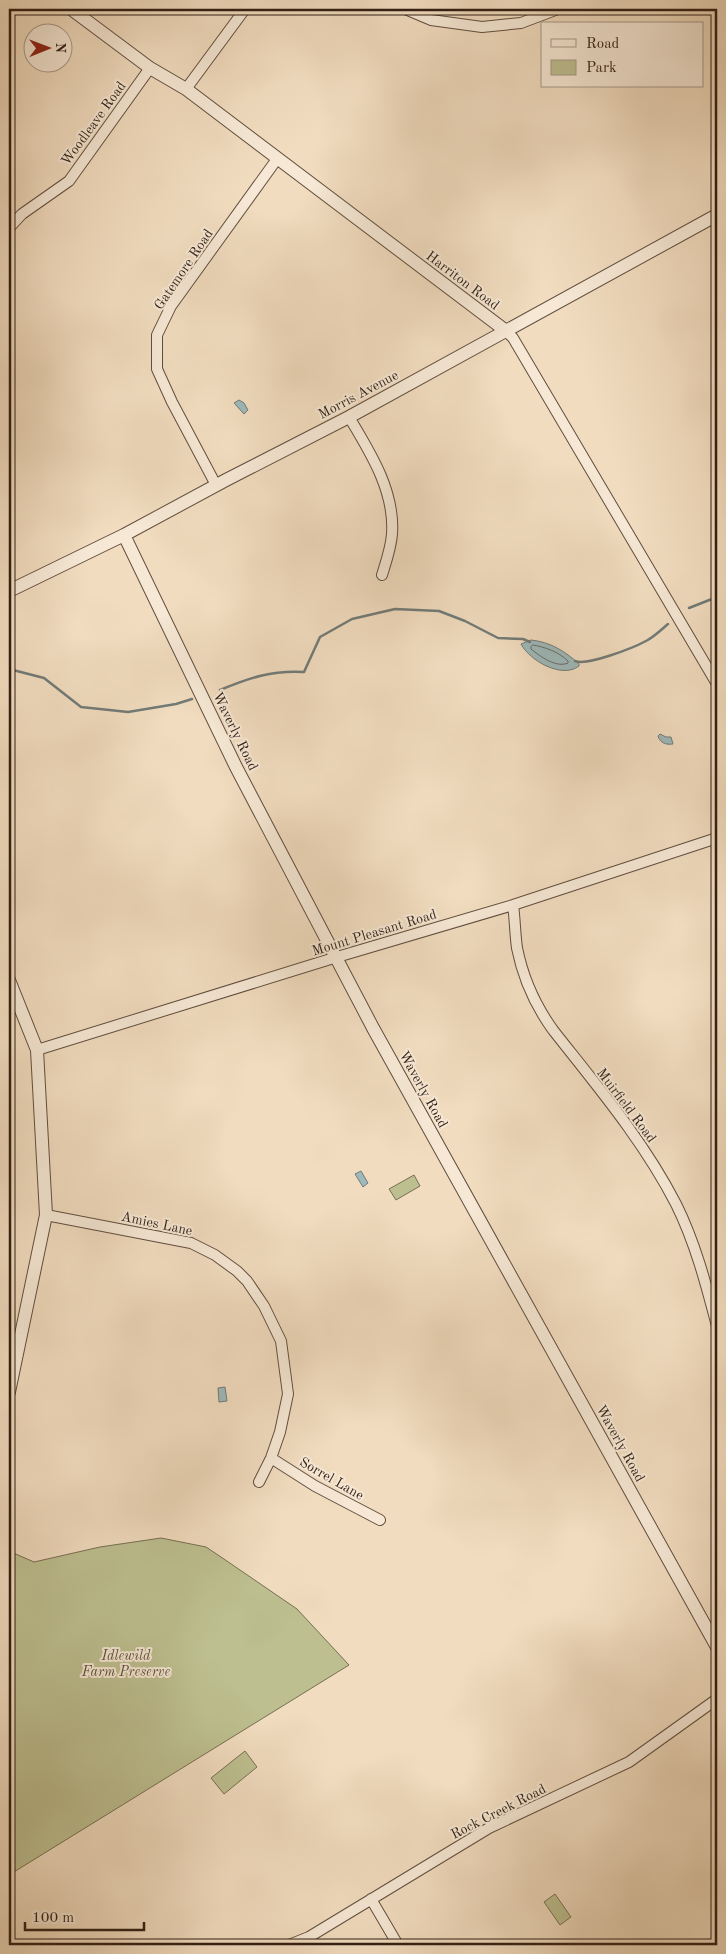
<svg xmlns="http://www.w3.org/2000/svg" width="726" height="1954" font-family="'Old Standard TT',serif">
  <rect width="100%" height="100%" fill="#f1dcbf"/>
  <filter id="stains"><feTurbulence type="fractalNoise" baseFrequency=".004" numOctaves="4"/><feColorMatrix values="0 0 0 0 .2 0 0 0 0 .09 0 0 0 0 .02 0 0 0 .5 -.17"/></filter>
  <radialGradient id="worn" r=".72"><stop offset=".6" stop-color="#630" stop-opacity="0"/><stop offset="1" stop-color="#630" stop-opacity=".3"/></radialGradient>
  <path fill="#bdbf90" stroke="#776f52" d="M414,1175L420,1186L396,1200L389,1189Z
    M161,1538L206,1547L221,1557L297,1609L349,1665L9,1875V1551L34,1562L100,1547Z
    M245,1751L257,1767L224,1794L211,1778Z
    M555,1894L571,1917L560,1925L544,1902Z"/>
  <path fill="#9eb9bb" stroke="#727b78" d="M239,400L244,403L248,410L244,414L234,403Z
    M531,640C550,642 565,651 579,664V666C562,679 530,661 521,644Z
    M660,734L666,737H671L673,744C666,745 660,743 658,736Z
    M361,1171L368,1183L363,1187L355,1174Z
    M225,1387L227,1401L219,1402L218,1388Z"/>
  <g fill="none" stroke-linecap="round" stroke-linejoin="round">
    <path stroke="#686c68" stroke-width="1" d="M533,645C545,647 559,652 568,661V663C556,668 541,657 531,649V647Z"/>
    <path stroke="#727b78" stroke-width="2.5" d="M689,608L717,597
      M575,661C587,666 633,648 646,641C654,637 661,630 668,624
      M9,669L44,678L81,707L128,712L176,704L192,699
      M220,690C249,678 272,670 304,672L320,637L352,619L395,609L439,611L465,621L498,638L523,639L530,642"/>
    <g stroke="#614e3f" stroke-width="12">
      <path id="minor" d="M405,9L431,20L482,27L521,23L558,9
        M186,89L245,9
        M9,228L22,214L69,181L150,68
        M506,331L513,338L717,684
        M349,417C370,452 395,491 392,534C391,548 386,562 382,575
        M216,485L172,402L157,369V335L171,306L277,159
        M513,905C515,919 515,934 517,948C523,978 535,1005 553,1030C597,1086 643,1140 676,1204C695,1242 706,1284 717,1326
        M37,1050L337,957L513,905L717,838
        M46,1215L191,1243L215,1255L237,1271L247,1281L264,1306L281,1341L288,1394L280,1432L271,1458L259,1482
        M271,1458L315,1486L380,1520
        M371,1899L398,1945
        M289,1945L309,1937L489,1828L629,1762L717,1699"/>
    </g>
    <g stroke="#614e3f" stroke-width="14">
      <path id="tertiary" d="M71,9L150,68L186,89L506,331
        M124,535L236,767L373,1028L717,1647
        M9,591L124,535L226,480L349,417L717,215
        M9,980L37,1050L46,1215L9,1392"/>
    </g>
    <use href="#minor" stroke="#f6e8d5" stroke-width="10"/>
    <use href="#tertiary" stroke="#f6e8d5" stroke-width="12"/>
  </g>
  <g text-anchor="middle" stroke-width="4" stroke-linejoin="round" paint-order="stroke">
    <g font-size="14" fill="#311f14" stroke="#f6e8d5">
      <text transform="translate(93 123) rotate(-54)" y="5">Woodleave Road</text>
      <text transform="translate(183 269) rotate(-56)" y="5">Gatemore Road</text>
      <text transform="translate(463 280) rotate(37)" y="5">Harriton Road</text>
      <text transform="translate(358 394) rotate(-28)" y="5">Morris Avenue</text>
      <text transform="translate(236 731) rotate(64)" y="5">Waverly Road</text>
      <text transform="translate(374 932) rotate(-17)" y="5">Mount Pleasant Road</text>
      <text transform="translate(424 1089) rotate(61)" y="5">Waverly Road</text>
      <text transform="translate(627 1105) rotate(53)" y="5">Muirfield Road</text>
      <text transform="translate(157 1223) rotate(12)" y="5">Amies Lane</text>
      <text transform="translate(621 1443) rotate(61)" y="5">Waverly Road</text>
      <text transform="translate(332 1478) rotate(30)" y="5">Sorrel Lane</text>
      <text transform="translate(498 1811) rotate(-27)" y="5">Rock Creek Road</text>
    </g>
    <g font-size="14" font-style="italic" fill="#5b4f39" stroke="#f6e8d5">
      <text x="126" y="1660">Idlewild<tspan x="126" dy="16">Farm Preserve</tspan></text>
    </g>
  </g>
  <rect width="726" height="1954" fill="none" stroke="#f1dcbf" stroke-width="30"/>
  <rect x="10" y="10" width="706" height="1934" fill="none" stroke="#311f14" stroke-width="2.5"/>
  <rect x="15" y="15" width="696" height="1924" fill="none" stroke="#311f14"/>
  <rect x="541" y="22" width="162" height="65" fill="#f6e8d5" stroke="#a79888"/>
  <rect x="551" y="39" width="25" height="8" fill="#f6e8d5" stroke="#a79888"/>
  <text x="586" y="48" font-size="15" fill="#311f14">Road</text>
  <rect x="551" y="60" width="25" height="15" fill="#bdbf90" stroke="#a79888"/>
  <text x="586" y="72" font-size="15" fill="#311f14">Park</text>
  <g transform="translate(48 48) rotate(89)"><circle r="24" fill="#f6e8d5" stroke="#a79888"/>
  <path d="M0-4L9 19L0 12L-9 19Z" fill="#8f2418"/>
  <text y="-8" font-size="14" font-weight="bold" text-anchor="middle" fill="#311f14">N</text>
  </g>
  <path d="M25 1922v8h119v-8" fill="none" stroke="#311f14" stroke-width="2.5"/>
  <text x="32" y="1922" font-size="15" fill="#311f14" stroke="#f6e8d5" stroke-width="4" paint-order="stroke">100 m</text>
  <rect width="100%" height="100%" filter="url(#stains)"/>
  <rect width="100%" height="100%" fill="url(#worn)"/>
</svg>
